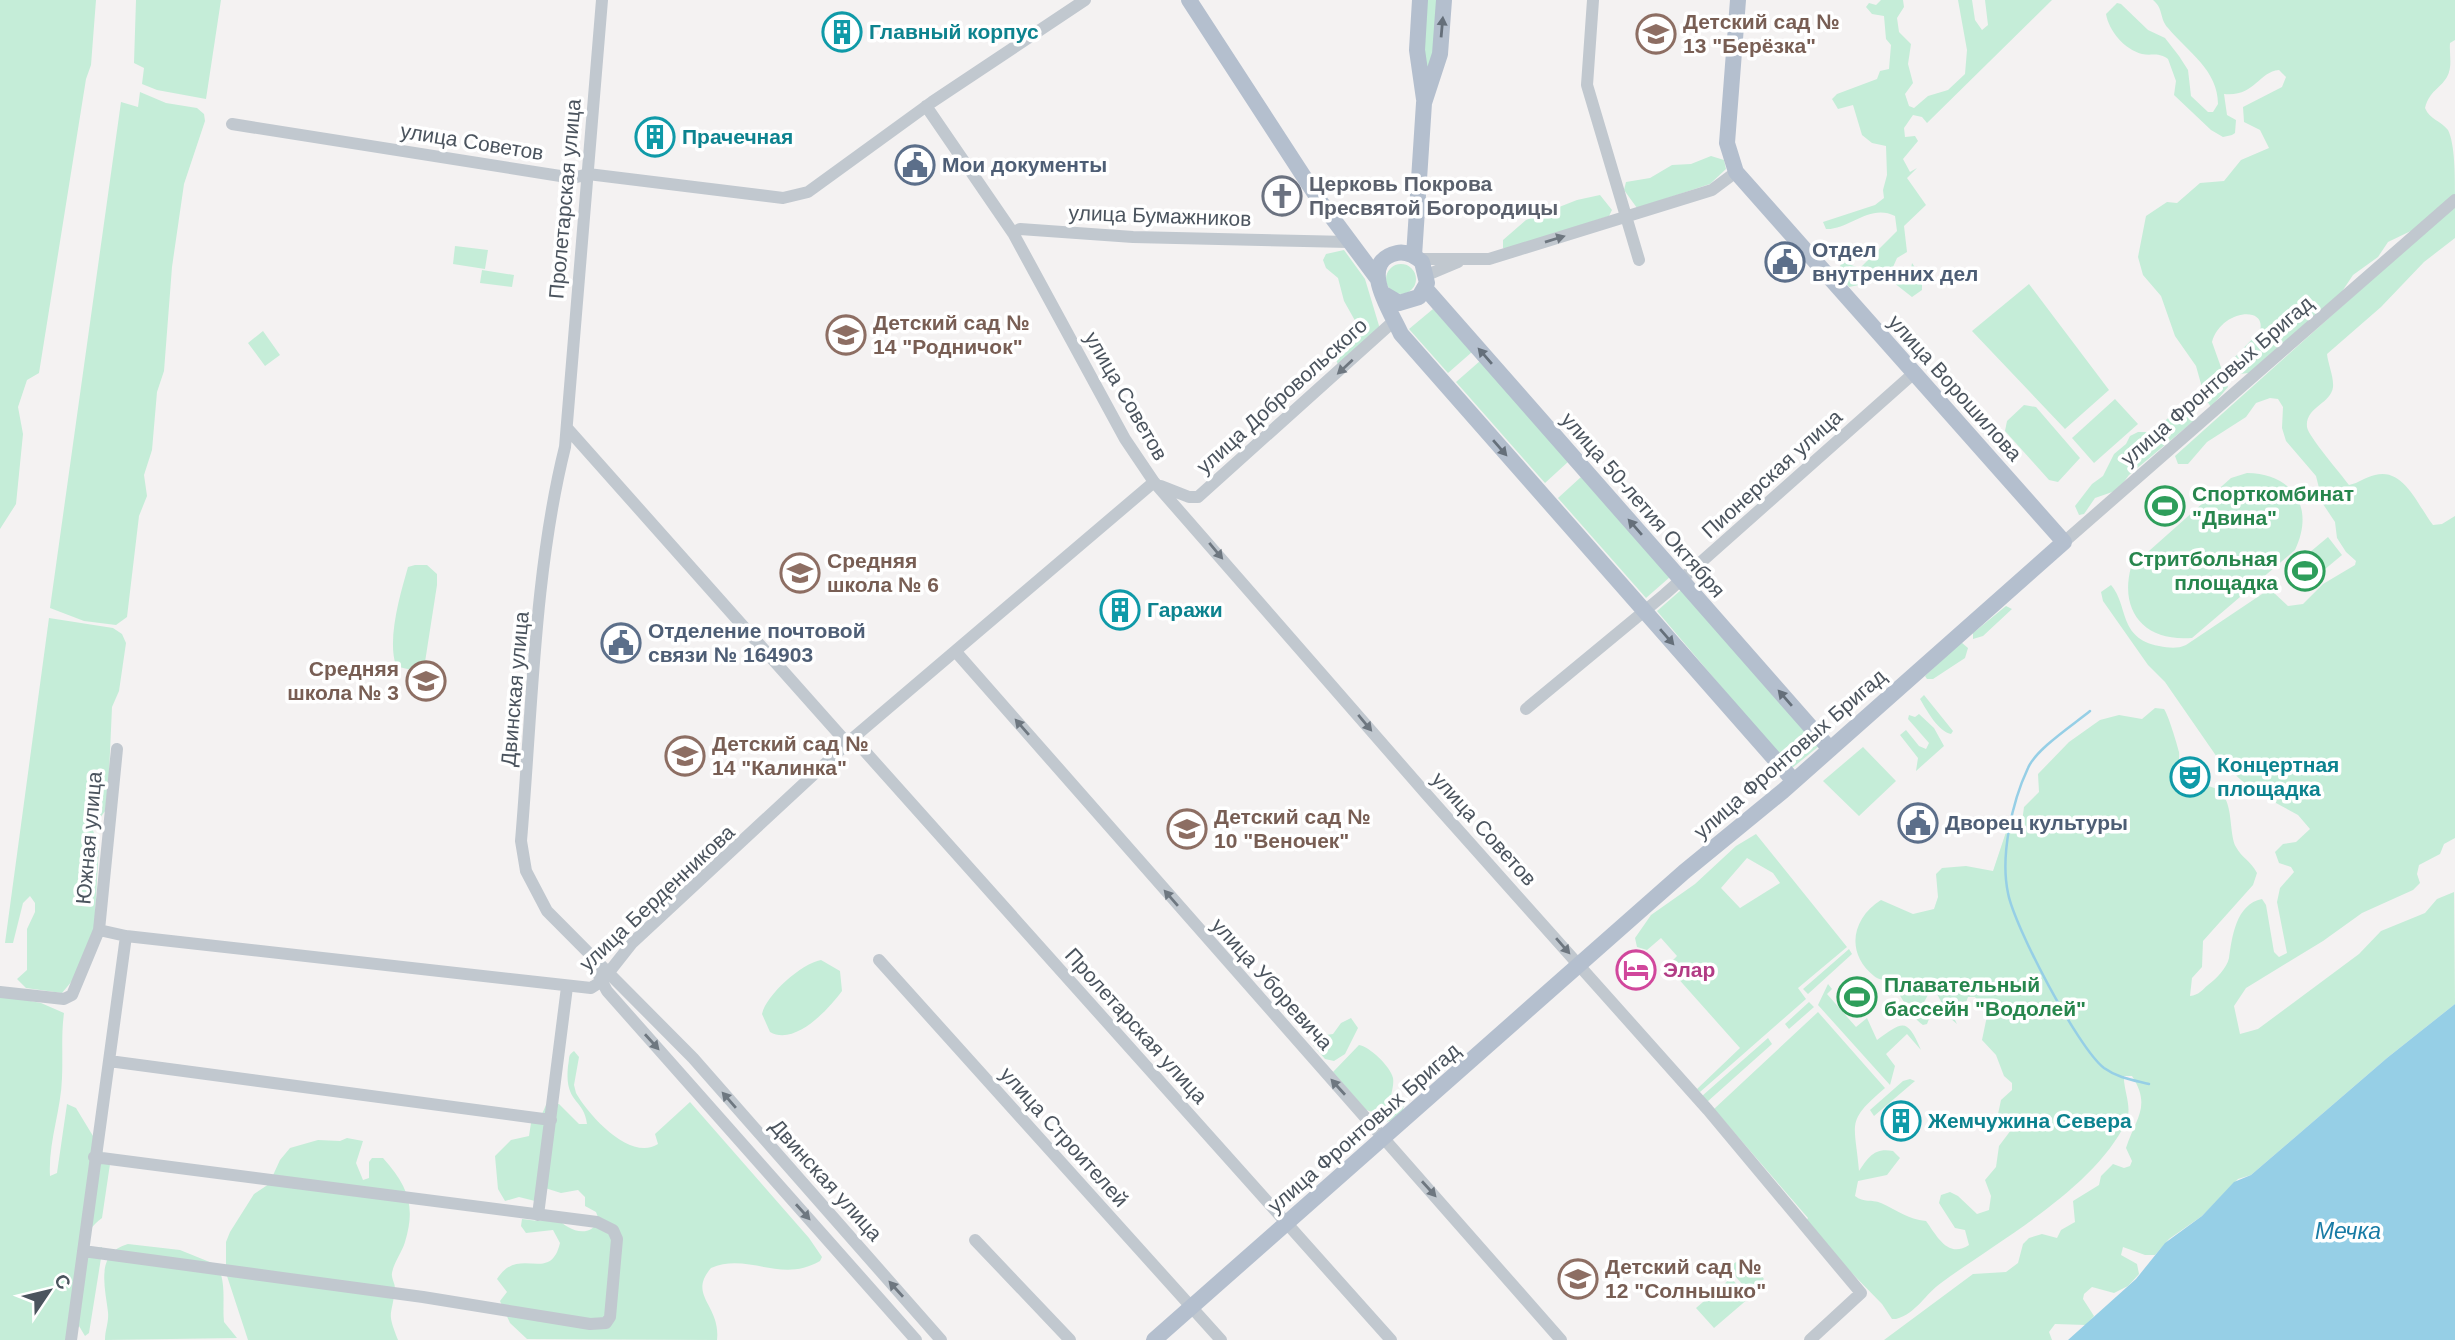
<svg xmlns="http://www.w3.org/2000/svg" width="2455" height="1340" font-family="Helvetica,sans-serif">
  <rect width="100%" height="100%" fill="#f4f2f2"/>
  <path fill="#c5edd8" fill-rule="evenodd" d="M0,0H96L91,65L86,79L39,373L27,380L18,407L23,434L16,504L0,529Z
    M136,0H221L206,99L157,90L142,84L144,68L134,63Z
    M1425,0H1440L1431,68H1425Z
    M1881,0H1903L1904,7L1897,18L1899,32L1911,44L1908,64L1913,83L1905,94L1909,106L1914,108L1928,96L1948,90L1965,74L1967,50L1958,0H1972L1975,20L1982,30L1988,25L1985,0H2052L1927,123L1922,117L1913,115L1904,128L1905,137L1915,136L1918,141L1903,159L1910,172L1917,168L1907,178L1926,205L1904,226L1907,252L1897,258L1893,267L1896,276L1902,279L1910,274L1912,263L1922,278V290L1912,297L1889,279L1849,287L1838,270L1842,262L1860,268L1897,231L1895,216C1870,203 1849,230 1826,229L1823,222L1875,205L1884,198L1883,190L1887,175L1886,146L1872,143L1862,135L1853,105L1838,109L1832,99L1837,94L1877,79L1880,71L1889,69L1891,45L1886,39L1884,16L1872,14L1866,7L1869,3L1876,5Z
    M2153,0H2455V40L2450,43C2449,55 2453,66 2447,77C2439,90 2430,90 2425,108C2430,120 2440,120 2448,130C2455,144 2455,176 2455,195L2415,229L2388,242L2378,257L2353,275L2341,293L2249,373L2239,374L2230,362L2260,331C2267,305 2221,310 2212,342L2228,387L2211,407L2205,398L2196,366L2175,336L2161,296L2143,275L2138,257L2146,216L2167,202L2177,203L2200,183L2224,181L2241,160L2269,148L2260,130L2244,122L2243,107L2282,87L2286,77L2279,70C2258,72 2255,97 2224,94L2227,115L2236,120L2235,133L2232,135L2223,137L2211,130L2174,95L2176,81L2168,59C2158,52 2151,56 2142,54C2124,49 2109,31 2106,14L2117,3L2121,4L2148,30L2165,38L2179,56L2188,70L2191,96L2208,112H2213L2218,104C2218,70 2188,52 2168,28C2159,18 2164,9 2153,0Z
    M140,92L166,103L197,108L204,114L205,121L184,184L172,267L164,371L157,392L152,450L144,475L147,496L139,516L127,617L116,625L84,621L50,608L121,102L138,107Z
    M1711,156L1724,160L1726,169L1710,184L1637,208L1624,190L1626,182L1650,178L1672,165L1691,164Z
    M1600,195L1612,210L1609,216L1507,249L1503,248V240L1526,220L1577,200Z
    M2455,205V238L2424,262L2381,307L2327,354C2328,364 2334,377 2333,387C2331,404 2305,407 2307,427C2308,436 2341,474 2349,485C2359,483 2365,477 2375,475C2404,467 2418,506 2433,525L2442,524L2455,516V838L2444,844L2440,854L2419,865L2417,874L2420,883L2413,890L2362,913L2323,941L2246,988L2234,1006L2240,1034L2258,1029L2359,954L2381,931L2425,913L2437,899L2454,892L2455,1004L2387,1058L2251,1175L2238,1179L2202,1216L2169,1239L2155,1255H2145L2123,1247L2121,1255L2137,1264L2139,1274L2128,1286L2114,1293L2092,1287L2084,1294L2083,1299L2094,1316L2086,1325L2055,1324L2049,1332L2052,1340H1884L1973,1274L2006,1272L2018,1263L2023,1244L2029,1238L2042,1234L2057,1238L2061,1230L2075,1222L2073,1201L2099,1185L2101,1176L2113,1164L2124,1168L2130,1166L2132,1161L2126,1148C2135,1119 2152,1107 2132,1076H2124C2123,1090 2133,1107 2126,1122C2094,1189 1999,1240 1941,1283C1925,1294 1917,1313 1896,1319H1892L1882,1304L1804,1224L1808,1218L1714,1109L1818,1012L1885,1088C1845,1122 1855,1122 1859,1171C1868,1158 1874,1147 1893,1151L1900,1158L1887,1175L1858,1181L1855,1196C1864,1203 1871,1199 1881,1203C1899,1211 1907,1219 1926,1221C1937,1236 1948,1259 1969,1245L1965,1230L1955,1228L1939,1203L1941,1195L1950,1192L1958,1196L1977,1214L1989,1210L1991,1196L1985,1180L1996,1167L1999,1146L2011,1130L1998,1114L2001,1100L2012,1090V1083L2004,1076L1996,1055L1982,1040L1987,1016L1975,997H1968L1963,1011L1954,1018L1957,1024L1950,1018L1937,994L1929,993L1923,1004L1929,1019L1927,1024L1923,1025C1907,1014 1903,994 1889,983C1885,979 1878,980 1874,976C1845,953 1852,918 1881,900L1913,914L1934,909L1938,897L1936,874L1942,868L1966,866L1993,871L2006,832L2022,822L2024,807L2039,792L2038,774L2069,742L2100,720L2119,715L2142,719L2155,708L2164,709C2168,714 2177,744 2179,752C2180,762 2176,771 2180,781L2192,792L2207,786C2237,790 2227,829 2236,847C2242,858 2250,860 2257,873L2253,885L2203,941L2202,967L2192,978L2190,996C2199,995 2202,990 2208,985C2216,979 2227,968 2229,958C2232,937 2236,904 2262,899L2266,905L2274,952L2279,957L2287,953L2277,902L2280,888L2294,872L2291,867L2279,863L2275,852L2283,844L2296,842L2310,829L2298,815L2252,790L2219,760L2165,682L2148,665L2103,601L2101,592L2111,585C2129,606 2118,638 2159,646C2169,648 2177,649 2186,645L2265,592H2273L2288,606L2303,604L2323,584L2355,565L2356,561L2346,552L2337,538L2335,522L2323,504L2316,476L2286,441L2282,428L2283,407L2278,399L2270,398L2256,403L2246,417L2207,442L2188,464H2178L2175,456Z
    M455,246L488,250L485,269L453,264Z
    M1344,250L1365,279L1380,329L1338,365L1336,359L1350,342L1358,339V326L1344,301L1338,278L1326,268L1323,260L1326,254Z
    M1386 279a15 15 0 1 1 30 0a15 15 0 1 1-30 0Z
    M482,270L514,275L512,287L480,283Z
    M2029,284L2109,390L2065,429L1972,331Z
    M1433,309L1472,352L1448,373L1409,329Z
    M263,331L280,355L265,366L248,343Z
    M1480,361L1569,461L1545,483L1456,382Z
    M2115,399L2138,424L2094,463L2072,438Z
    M2024,405L2036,407L2080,458L2058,482L2049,480L2005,431L2007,421Z
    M2180,407L2189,409L2195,420L2129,475L2118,490L2095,498L2084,514L2079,515L2075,506L2092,484L2103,476L2114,454L2126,444L2130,436L2138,432H2153Z
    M2247,473C2294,474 2315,508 2295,550L2192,638C2145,642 2119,612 2131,567L2231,478Z
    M1581,477L1670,577L1646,598L1558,498Z
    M2328,537L2342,555L2306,585L2291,568Z
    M415,565H427L437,574V585L425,662C416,672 409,670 396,666C387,639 400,595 408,567Z
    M1681,590L1819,746L1791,769L1657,611Z
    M2006,606L2012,609L1983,636L1973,639V633Z
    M49,618L113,628L122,634L126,643L119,691L112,707L108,797L106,810L92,828L99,846L94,933L72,981L62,993L26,988L17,979L27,970V929L35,912V903L30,896L23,903L13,943H5Z
    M1961,642L1968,648L1965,658L1933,679H1927L1925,676Z
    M1924,695L1953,731L1951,734C1938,731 1927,711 1920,699Z
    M1919,714L1934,728L1944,746L1916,771L1918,758L1900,735L1906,730L1919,746L1926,749L1929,743L1908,719L1909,715L1915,717Z
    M1863,747L1896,781L1859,816L1823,781Z
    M1756,834L1847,947L1798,988L1806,999L1700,1092L1697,1089L1740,1048L1667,966L1677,956L1661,938L1647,950L1637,947L1635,938L1651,915L1695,884L1736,846ZM1747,858L1773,873L1780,883L1740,908L1721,888Z
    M1849,949L1852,954L1808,994L1803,989Z
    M821,960L840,971L842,991C828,1010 795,1046 770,1032L762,1014C766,995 802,963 821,960Z
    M1828,984L1832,989L1827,994L1856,1027L1867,1018L1877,1040C1903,1021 1907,1017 1921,1050L1907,1034L1886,1054L1895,1066L1890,1085L1818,1005Z
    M0,995L41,1003L64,1013C61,1035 63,1055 62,1078C61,1111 48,1143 50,1176L57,1173L67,1104L76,1108L110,1164L102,1218C92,1225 86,1234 85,1246L93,1249L102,1247V1252L89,1333L85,1336L79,1326L71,1340H0Z
    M1809,1002L1814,1007L1789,1029L1785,1024Z
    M1351,1018L1358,1028L1345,1054L1334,1061L1325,1059L1313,1045V1037L1333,1034L1341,1023Z
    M1768,1038L1772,1044L1707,1102L1702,1096Z
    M1359,1045C1369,1046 1391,1067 1393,1078C1394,1084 1392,1090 1391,1096L1394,1100H1404L1403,1111L1390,1121L1383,1122L1379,1114L1366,1110L1333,1072Z
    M574,1051L579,1057L574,1085L576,1093C589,1116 631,1162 658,1144L655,1134L690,1102L809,1238L822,1257L820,1261C781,1284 748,1252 711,1268C687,1296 721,1305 717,1340L527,1339L510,1323L500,1301L507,1292L497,1279C519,1244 550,1285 560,1243L553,1230L526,1233L521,1226L522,1219L538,1221L556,1217C567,1230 589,1240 599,1220L596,1212L585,1206V1197L578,1190L561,1193L545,1188L535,1201L519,1197L505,1201L498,1189L495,1156L511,1140L529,1136L531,1123L542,1114L546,1105L559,1104L579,1124H587C584,1098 564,1104 568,1066C570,1058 567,1056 574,1051Z
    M1910,1079L1915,1081L1874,1116L1870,1110L1903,1081Z
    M347,1138L363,1141L356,1163L363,1180L369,1178V1162L372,1158H383C408,1186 416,1206 405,1242C402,1252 394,1262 392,1273C391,1278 395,1283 395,1288C392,1318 386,1310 398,1340H248L226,1273V1242L230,1232L254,1194L269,1184L280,1160L290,1148L318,1140L340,1141Z
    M128,1244L180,1250L217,1265C227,1283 222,1303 224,1322L237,1338L105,1340C105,1330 109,1322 108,1312C105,1287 95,1253 128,1244Z
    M1744,1256L1764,1279L1750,1293L1728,1268Z
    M1731,1278L1749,1298L1714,1328L1696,1308Z"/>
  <path fill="#96cfe6" d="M2455,1004V1340H2068L2136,1279L2165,1243L2202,1216L2234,1182L2251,1175L2387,1058Z"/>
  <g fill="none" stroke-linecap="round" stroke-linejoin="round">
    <path stroke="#96cfe6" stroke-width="2.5" d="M2090,711C2073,725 2036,749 2028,768C2012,802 2000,856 2008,893C2014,926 2078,1048 2104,1068C2118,1078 2133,1080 2149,1084"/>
    <path stroke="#c1c8cf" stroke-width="12" d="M602,0L565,447C534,571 532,713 521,841L526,871L547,911L693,1058L941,1340
      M1593,0L1587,85L1639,260
      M926,106L1013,233L1125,439L1154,482L1428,796L1708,1110L1861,1293L1810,1340
      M232,124L573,178L588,174L783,198L808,192L932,102L1085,0
      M1013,233L1020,229L1133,237L1349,242
      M1419,259H1489L1712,190L1736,172
      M1427,275L1458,262
      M567,428L847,743
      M1161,486L1189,497H1198L1395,320
      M2064,542L2455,200
      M956,652L1561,1340
      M1526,709L1665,594L1914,373
      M853,738L1391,1340
      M99,930L126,936L591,988L602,981L632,943L853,738L1154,482
      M879,960L1221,1340
      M598,974L607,991L916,1340
      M0,992L64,999L72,995L99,930L117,749
      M109,1061L551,1120
      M538,1215L567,987
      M975,1240L1070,1340
      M83,1251L423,1297L590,1324L606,1323L610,1317L617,1239L613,1230L597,1222L94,1157
      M71,1340L126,936"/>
    <path stroke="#b4bfce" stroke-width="16" d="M1189,0L1319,200L1377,278
      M1420,0L1417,50L1424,99
      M1414,256L1424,103L1440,54L1444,0
      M1425,288L1830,749
      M1382,293L1399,303L1419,297L1427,283L1422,262C1415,256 1407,251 1397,253C1356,262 1392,313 1401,334L1794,781
      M1154,1340L1684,872L1783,791L2064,542L1736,172L1727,143L1738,0"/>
  </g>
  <defs><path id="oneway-solid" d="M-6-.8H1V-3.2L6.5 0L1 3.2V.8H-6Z" transform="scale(1.75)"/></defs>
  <g fill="#656f7a">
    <use href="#oneway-solid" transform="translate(1442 27) rotate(-85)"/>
    <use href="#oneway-solid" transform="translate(1485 356) rotate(-131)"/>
    <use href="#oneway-solid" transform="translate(1500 448) rotate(49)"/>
    <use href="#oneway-solid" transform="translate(1635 527) rotate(-131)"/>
    <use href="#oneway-solid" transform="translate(1667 637) rotate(49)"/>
    <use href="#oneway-solid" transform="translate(1785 698) rotate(-131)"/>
  </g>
  <g fill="#6e7780">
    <use href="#oneway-solid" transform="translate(1555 239) rotate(-17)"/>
    <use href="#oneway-solid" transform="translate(1345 367) rotate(137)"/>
    <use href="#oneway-solid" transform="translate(1216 551) rotate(50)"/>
    <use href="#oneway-solid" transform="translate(1365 723) rotate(50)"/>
    <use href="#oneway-solid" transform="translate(1022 727) rotate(-131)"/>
    <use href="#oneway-solid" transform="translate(1171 898) rotate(-131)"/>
    <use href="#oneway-solid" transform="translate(1563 946) rotate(49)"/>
    <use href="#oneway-solid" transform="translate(652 1042) rotate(48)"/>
    <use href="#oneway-solid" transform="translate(1338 1087) rotate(-132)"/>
    <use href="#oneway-solid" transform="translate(729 1100) rotate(-131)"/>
    <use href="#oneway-solid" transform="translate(1429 1189) rotate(48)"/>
    <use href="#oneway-solid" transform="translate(803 1212) rotate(48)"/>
    <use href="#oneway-solid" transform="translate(896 1289) rotate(-132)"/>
  </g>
  <defs>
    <g id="building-ring" transform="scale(2.0125)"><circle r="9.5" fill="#fff" stroke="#0f9aa8" stroke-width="1.5"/><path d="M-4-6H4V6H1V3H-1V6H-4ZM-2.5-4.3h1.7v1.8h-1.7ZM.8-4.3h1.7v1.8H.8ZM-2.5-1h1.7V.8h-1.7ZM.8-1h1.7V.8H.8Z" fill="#0f9aa8"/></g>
    <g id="school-ring" transform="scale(2.0125)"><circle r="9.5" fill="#fff" stroke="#8d6e63" stroke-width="1.5"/><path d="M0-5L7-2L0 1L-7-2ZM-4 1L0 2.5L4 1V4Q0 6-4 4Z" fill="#8d6e63"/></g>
    <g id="civic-ring" transform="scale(2.0125)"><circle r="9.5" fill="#fff" stroke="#5c6f8a" stroke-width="1.5"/><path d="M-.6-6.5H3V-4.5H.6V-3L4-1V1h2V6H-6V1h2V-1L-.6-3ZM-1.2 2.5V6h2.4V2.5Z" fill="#5c6f8a"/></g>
    <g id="church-ring" transform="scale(2.0125)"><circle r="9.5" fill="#fff" stroke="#6b7280" stroke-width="1.5"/><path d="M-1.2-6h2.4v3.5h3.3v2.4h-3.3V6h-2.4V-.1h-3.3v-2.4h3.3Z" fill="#6b7280"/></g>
    <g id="stadium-ring" transform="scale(2.0125)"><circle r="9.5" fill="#fff" stroke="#2e9e5b" stroke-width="1.5"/><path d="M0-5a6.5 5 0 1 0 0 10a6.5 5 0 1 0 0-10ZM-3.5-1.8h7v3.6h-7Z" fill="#2e9e5b"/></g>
    <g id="theatre-ring" transform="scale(2.0125)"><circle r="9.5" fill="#fff" stroke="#0f9aa8" stroke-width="1.5"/><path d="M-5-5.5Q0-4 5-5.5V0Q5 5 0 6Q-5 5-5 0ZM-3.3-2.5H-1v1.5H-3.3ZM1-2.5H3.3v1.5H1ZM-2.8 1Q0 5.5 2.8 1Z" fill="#0f9aa8"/></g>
    <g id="hotel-ring" transform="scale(2.0125)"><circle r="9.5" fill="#fff" stroke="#d1479c" stroke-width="1.5"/><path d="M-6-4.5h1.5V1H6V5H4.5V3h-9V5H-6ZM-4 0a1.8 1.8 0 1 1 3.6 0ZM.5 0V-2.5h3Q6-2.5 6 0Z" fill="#d1479c"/></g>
  </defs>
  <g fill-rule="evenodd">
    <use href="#building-ring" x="842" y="32"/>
    <use href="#school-ring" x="1656" y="34"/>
    <use href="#building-ring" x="655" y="137"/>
    <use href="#civic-ring" x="915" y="165"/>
    <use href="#church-ring" x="1282" y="196"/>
    <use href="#civic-ring" x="1785" y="262"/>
    <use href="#school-ring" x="846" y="335"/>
    <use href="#stadium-ring" x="2165" y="506"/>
    <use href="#stadium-ring" x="2305" y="571"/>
    <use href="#school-ring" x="800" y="573"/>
    <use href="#building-ring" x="1120" y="610"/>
    <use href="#civic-ring" x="621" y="643"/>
    <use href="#school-ring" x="426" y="681"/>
    <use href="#school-ring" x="685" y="756"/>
    <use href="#theatre-ring" x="2190" y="777"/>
    <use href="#civic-ring" x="1918" y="823"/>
    <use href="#school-ring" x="1187" y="829"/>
    <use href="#hotel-ring" x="1636" y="970"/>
    <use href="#stadium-ring" x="1857" y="997"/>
    <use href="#building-ring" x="1901" y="1121"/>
    <use href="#school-ring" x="1578" y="1279"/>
  </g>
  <g text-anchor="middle" stroke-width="7" stroke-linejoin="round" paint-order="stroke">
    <g font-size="21" font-weight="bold" fill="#785e54" stroke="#fff" text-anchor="start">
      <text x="1683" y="29">Детский сад №<tspan x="1683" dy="24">13 "Берёзка"</tspan></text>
      <text x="873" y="330">Детский сад №<tspan x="873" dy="24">14 "Родничок"</tspan></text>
      <text x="827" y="568">Средняя<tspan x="827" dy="24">школа № 6</tspan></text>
      <text x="399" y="676" text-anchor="end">Средняя<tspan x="399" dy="24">школа № 3</tspan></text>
      <text x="712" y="751">Детский сад №<tspan x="712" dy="24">14 "Калинка"</tspan></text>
      <text x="1214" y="824">Детский сад №<tspan x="1214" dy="24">10 "Веночек"</tspan></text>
      <text x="1605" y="1274">Детский сад №<tspan x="1605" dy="24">12 "Солнышко"</tspan></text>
    </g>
    <g font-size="21" font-weight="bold" fill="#0d838f" stroke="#fff" text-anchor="start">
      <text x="869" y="39">Главный корпус</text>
      <text x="682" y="144">Прачечная</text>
      <text x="1147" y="617">Гаражи</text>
      <text x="2217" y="772">Концертная<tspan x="2217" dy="24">площадка</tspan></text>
      <text x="1928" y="1128">Жемчужина Севера</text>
    </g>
    <g font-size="21" fill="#4b545e" stroke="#fff">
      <text transform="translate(472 142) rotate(9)" y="7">улица Советов</text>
      <text transform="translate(565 199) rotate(-85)" y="7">Пролетарская улица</text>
      <text transform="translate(1160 216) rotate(2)" y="7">улица Бумажников</text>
      <text transform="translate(2217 381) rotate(-41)" y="7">улица Фронтовых Бригад</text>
      <text transform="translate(1955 388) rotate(48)" y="7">улица Ворошилова</text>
      <text transform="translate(1126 396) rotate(60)" y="7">улица Советов</text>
      <text transform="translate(1282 396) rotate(-42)" y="7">улица Добровольского</text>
      <text transform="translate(1772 474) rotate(-42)" y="7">Пионерская улица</text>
      <text transform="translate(1643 505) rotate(49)" y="7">улица 50-летия Октября</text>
      <text transform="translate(515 689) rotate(-85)" y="7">Двинская улица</text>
      <text transform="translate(1790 754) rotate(-41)" y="7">улица Фронтовых Бригад</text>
      <text transform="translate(1484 829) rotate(48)" y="7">улица Советов</text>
      <text transform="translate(89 838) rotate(-85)" y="7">Южная улица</text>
      <text transform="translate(657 898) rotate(-43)" y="7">улица Берденникова</text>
      <text transform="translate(1272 984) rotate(48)" y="7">улица Уборевича</text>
      <text transform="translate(1136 1026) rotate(48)" y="7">Пролетарская улица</text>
      <text transform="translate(1364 1128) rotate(-41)" y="7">улица Фронтовых Бригад</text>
      <text transform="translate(1064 1137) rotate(48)" y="7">улица Строителей</text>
      <text transform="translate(826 1180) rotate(48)" y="7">Двинская улица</text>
    </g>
    <g font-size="21" font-weight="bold" fill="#4e5e75" stroke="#fff" text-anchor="start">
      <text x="942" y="172">Мои документы</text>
      <text x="1812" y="257">Отдел<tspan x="1812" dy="24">внутренних дел</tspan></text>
      <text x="648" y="638">Отделение почтовой<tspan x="648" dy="24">связи № 164903</tspan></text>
      <text x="1945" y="830">Дворец культуры</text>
    </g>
    <g font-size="21" font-weight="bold" fill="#5b616d" stroke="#fff" text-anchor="start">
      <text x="1309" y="191">Церковь Покрова<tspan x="1309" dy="24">Пресвятой Богородицы</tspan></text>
    </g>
    <g font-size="21" font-weight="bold" fill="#27864d" stroke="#fff" text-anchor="start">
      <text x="2192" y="501">Спорткомбинат<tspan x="2192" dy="24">"Двина"</tspan></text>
      <text x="2278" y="566" text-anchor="end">Стритбольная<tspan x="2278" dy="24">площадка</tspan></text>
      <text x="1884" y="992">Плавательный<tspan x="1884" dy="24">бассейн "Водолей"</tspan></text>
    </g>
    <g font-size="21" font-weight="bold" fill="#b23c85" stroke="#fff" text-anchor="start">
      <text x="1663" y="977">Элар</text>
    </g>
    <g font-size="23" font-style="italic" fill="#187ba5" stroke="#fff">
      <text x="2348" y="1239">Мечка</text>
    </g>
  </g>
  <g transform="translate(49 1291) rotate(55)" stroke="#ffffff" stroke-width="5" paint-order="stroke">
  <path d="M0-5L12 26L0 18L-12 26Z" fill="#4b545e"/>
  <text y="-10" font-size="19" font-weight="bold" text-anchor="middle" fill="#4b545e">С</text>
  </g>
</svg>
